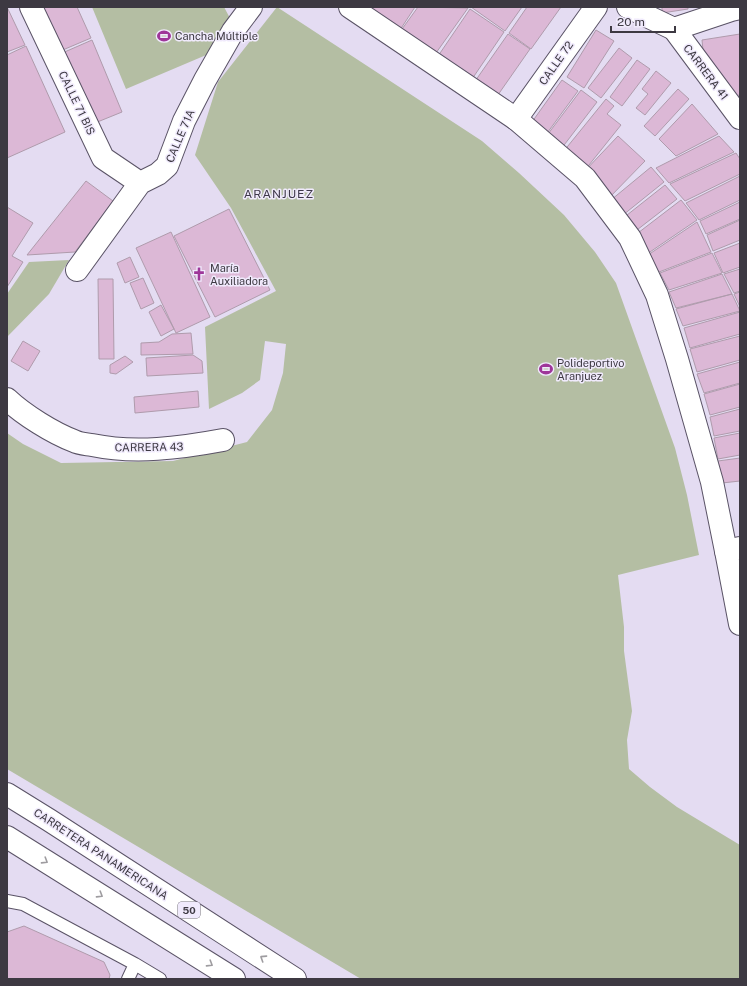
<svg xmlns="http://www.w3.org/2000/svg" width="747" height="986" font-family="'Public Sans',sans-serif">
  <rect width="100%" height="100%" fill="#e4dcf2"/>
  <path fill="#b4bea3" d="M92,7H224L232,22L218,50L126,89Z
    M277,7L482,141L519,173L564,215L595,252L616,283L675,448L687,495L699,555L618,575L624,627V651L632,711L627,740L629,769L650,787L677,807L740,845V979H361L7,769V433L23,444L61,463L173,461L247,442L272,410L283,373L286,344L265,341L260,380L242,393L209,409L205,327L276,291L231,208L195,155L218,82Z
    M69,260L49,294L7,337V294L29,262Z"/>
  <path fill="#dcb8d6" stroke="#af9bac" d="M7,7L25,45L7,52Z
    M38,7H77L91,38L58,52Z
    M364,7H415L396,36Z
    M418,7L468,8L431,60L397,36Z
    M471,7H522L505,31Z
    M527,7H561L531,49L509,33Z
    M662,7H688V9L662,13Z
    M470,9L504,32L468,85L434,62Z
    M596,30L614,41L584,88L567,77Z
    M508,34L530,49L493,102L471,87Z
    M740,34V94L735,98L705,69L702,40Z
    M92,40L122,112L90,125L60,54Z
    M26,46L65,132L7,158V55Z
    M619,48L632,58L601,98L588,88Z
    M637,60L650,69L622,106L610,97Z
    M656,71L671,83L645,115L636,108L648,94L642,89Z
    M562,80L578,91L542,140L527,129Z
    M678,89L689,99L655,136L644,126Z
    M581,90L597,102L558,153L542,142Z
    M606,99L614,106L607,114L621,125L581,175L559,157Z
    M692,104L718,134L676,156L659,139Z
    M618,136L645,161L608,199L582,174Z
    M719,136L734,152L669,183L656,168Z
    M736,153L740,159V174L685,201L670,184Z
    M651,167L664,182L623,215L611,200Z
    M740,176V200L699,220L686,203Z
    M86,181L113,201L75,252L27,255Z
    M665,185L677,199L633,233L622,219Z
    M681,200L697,220L647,254L634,236Z
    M740,202V219L706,234L700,221Z
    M7,207L33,223L12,256L23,262L7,287Z
    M229,209L270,290L215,317L174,236Z
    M740,220V240L713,251L707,235Z
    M697,222L711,252L659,272L648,255Z
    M171,232L210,317L176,333L136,248Z
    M740,243V267L723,273L714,253Z
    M712,253L722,273L669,290L660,273Z
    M130,257L139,277L125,283L117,263Z
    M740,269V291L734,293L724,274Z
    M722,274L732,294L676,308L669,292Z
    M143,278L154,303L141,309L130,283Z
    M98,279H113L114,359H99Z
    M740,292V307L734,294Z
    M732,294L740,311L683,326L676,309Z
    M161,305L174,329L161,336L149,312Z
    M740,312V334L690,348L684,328Z
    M191,333L193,354L141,355V343L159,342L172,334Z
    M740,336V360L697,372L690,349Z
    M23,341L40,351L28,371L11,361Z
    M193,355L202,361L203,373L147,376L146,358Z
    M125,356L133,362L116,374L110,373V365Z
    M740,362V383L704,393L697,374Z
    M740,384V407L710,415L704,394Z
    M198,391L199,407L135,413L134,397Z
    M740,409V431L714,436L710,417Z
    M740,433V455L718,459L714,438Z
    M740,458V481L722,483L718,461Z
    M24,926L104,962L110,975L109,979H7V932Z"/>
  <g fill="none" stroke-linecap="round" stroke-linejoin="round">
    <g stroke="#5a5366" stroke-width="14">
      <path id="service" d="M7,901L23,904L135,964L160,979
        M128,979L135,964"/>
    </g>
    <g stroke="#5a5366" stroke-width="24">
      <path id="minor" d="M31,7L103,158L140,183
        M674,29L740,118
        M516,119L596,7
        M77,270L140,183L158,174L167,166L184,121L205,80L233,31L251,7
        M7,399C24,415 53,433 74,441C80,444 87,444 92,445C135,454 180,448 223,440
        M726,551L740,624"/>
    </g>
    <g stroke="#5a5366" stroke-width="24">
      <path id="tertiary" d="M350,7L516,119L585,178L630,238L657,295L677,359L712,482L726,551L740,548
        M628,7L674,29L731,10L740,8"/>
    </g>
    <g stroke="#5a5366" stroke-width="24">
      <path id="trunk" d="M7,794L49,820L295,979
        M7,837L234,979"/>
    </g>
    <use href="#service" stroke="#fff" stroke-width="12"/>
    <use href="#minor" stroke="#fff" stroke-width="22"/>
    <use href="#tertiary" stroke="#fff" stroke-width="22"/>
    <use href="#trunk" stroke="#fff" stroke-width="22"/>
  </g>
  <defs><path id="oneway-chevron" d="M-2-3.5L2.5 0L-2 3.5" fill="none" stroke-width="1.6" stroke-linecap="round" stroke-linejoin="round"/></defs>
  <g stroke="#9e9ca0">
    <use href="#oneway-chevron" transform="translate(45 861) rotate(32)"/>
    <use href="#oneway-chevron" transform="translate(100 895) rotate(32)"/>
    <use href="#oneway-chevron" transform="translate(263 958) rotate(-147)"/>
    <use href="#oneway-chevron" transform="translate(210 964) rotate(32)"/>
  </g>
  <defs>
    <g id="stadium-bare" transform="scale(1.08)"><path d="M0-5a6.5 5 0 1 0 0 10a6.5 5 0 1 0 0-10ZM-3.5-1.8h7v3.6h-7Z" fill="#9e3699" stroke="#f0eafc" stroke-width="2.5" paint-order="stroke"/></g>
    <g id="church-bare" transform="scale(1.08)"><path d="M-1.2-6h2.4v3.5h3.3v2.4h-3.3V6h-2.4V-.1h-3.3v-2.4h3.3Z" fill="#9e3699" stroke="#f0eafc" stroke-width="2.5" paint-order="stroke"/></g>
  </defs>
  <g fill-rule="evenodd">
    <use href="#stadium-bare" x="164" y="36"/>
    <use href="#church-bare" x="199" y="274"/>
    <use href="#stadium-bare" x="546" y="369"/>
  </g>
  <g text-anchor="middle" stroke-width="3" stroke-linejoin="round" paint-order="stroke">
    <rect fill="#f0eafc" stroke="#736e7a" stroke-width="1" x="178" y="902" width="22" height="16" rx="3"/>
    <g font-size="10" font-weight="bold" fill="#3d3942">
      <text x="189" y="914">50</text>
    </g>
    <g font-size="11" fill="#3d3942" stroke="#f0eafc" text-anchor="start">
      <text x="175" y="40">Cancha Múltiple</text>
      <text x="210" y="272">María<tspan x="210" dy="13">Auxiliadora</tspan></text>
      <text x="557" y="367">Polideportivo<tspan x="557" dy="13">Aranjuez</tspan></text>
    </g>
    <g font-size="11" fill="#3d3942" stroke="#f0eafc">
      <text transform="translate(556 63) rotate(-55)" y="4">CALLE 72</text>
      <text transform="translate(706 72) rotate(53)" y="4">CARRERA 41</text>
      <text transform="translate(77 103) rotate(64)" y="4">CALLE 71 BIS</text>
      <text transform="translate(180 136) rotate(-67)" y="4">CALLE 71A</text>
      <text transform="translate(149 447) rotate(-1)" y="4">CARRERA 43</text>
      <text transform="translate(101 854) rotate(33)" y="4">CARRETERA PANAMERICANA</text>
    </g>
    <g font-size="12" letter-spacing="1" fill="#3e384a" stroke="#f0eafc">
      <text x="279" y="198">ARANJUEZ</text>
    </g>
  </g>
  <rect width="747" height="986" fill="none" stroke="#3d3942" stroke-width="16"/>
  <path d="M611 26v6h64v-6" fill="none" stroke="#3d3942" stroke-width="2"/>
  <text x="617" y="26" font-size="12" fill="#3d3942" stroke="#f0eafc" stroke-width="3" paint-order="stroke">20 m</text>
</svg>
